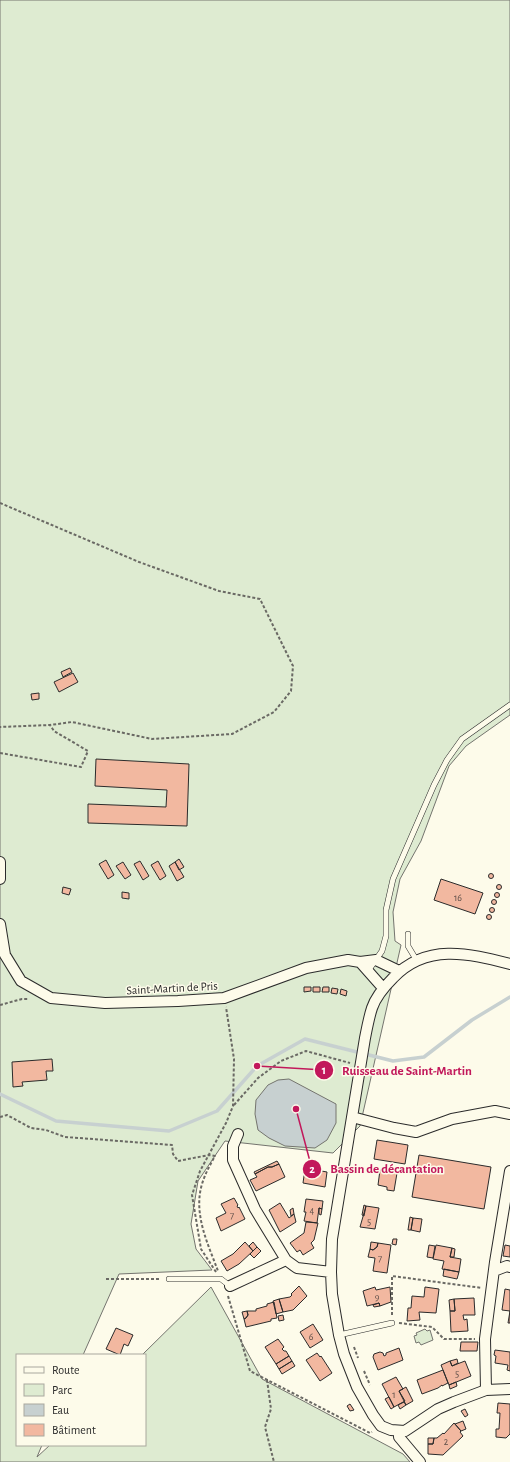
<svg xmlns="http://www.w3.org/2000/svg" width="510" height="1462" font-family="'Alegreya Sans',sans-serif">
  <rect width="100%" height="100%" fill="#fdfbea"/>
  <path fill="#deebd1" stroke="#74746e" d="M0,0H510V715L466,746L449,766L421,841L400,879L393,912L395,941L401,945L360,1126L333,1153L225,1141L198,1181L191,1224L196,1249L212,1270L119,1274L83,1355H17V1445H42L37,1457L50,1445H145V1355H142L211,1287L262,1379L403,1454L410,1462H0Z
    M425,1329L427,1331L430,1330L433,1340L421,1345L419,1342L416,1343L414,1336L417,1335L416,1333Z"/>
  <path fill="#c7d0d0" stroke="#74746e" d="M289,1079L336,1104V1123L327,1140L315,1148L285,1146L269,1138L258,1130L255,1114L256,1100L268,1085L278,1080Z"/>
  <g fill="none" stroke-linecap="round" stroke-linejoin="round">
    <path stroke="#c7d0d0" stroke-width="3.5" d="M0,1094L56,1121L169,1131L217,1111L257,1066L305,1039L393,1061L424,1057L472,1020L510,997"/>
  </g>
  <path fill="#f2b8a0" stroke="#2b2b2b" d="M70,668L72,672L63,677L61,672Z
    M73,673L78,682L59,692L54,682Z
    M39,693V699L32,700L31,694Z
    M96,759L189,764L187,826L88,823V804L166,807L167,790L95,786Z
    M179,859L184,867L179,870L175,862Z
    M106,860L114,875L108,879L99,864Z
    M140,861L149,876L143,880L134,864Z
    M158,861L166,876L160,880L151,865Z
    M123,862L131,875L125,879L116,866Z
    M175,862L184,877L177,881L169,866Z
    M488.5 876a2.5 2.5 0 1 1 5 0a2.5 2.5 0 1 1-5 0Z
    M441,879L483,893L475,914L434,900Z
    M496.5 887a2.5 2.5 0 1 1 5 0a2.5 2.5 0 1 1-5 0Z
    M63,887L71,889L69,895L62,893Z
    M122,892L129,893V899L122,898Z
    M494.5 895a2.5 2.5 0 1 1 5 0a2.5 2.5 0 1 1-5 0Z
    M491.5 902a2.5 2.5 0 1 1 5 0a2.5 2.5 0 1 1-5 0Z
    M489.5 910a2.5 2.5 0 1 1 5 0a2.5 2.5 0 1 1-5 0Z
    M486.5 917a2.5 2.5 0 1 1 5 0a2.5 2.5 0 1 1-5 0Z
    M304,987H311V991L304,992Z
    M313,987H320V992H313Z
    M323,987H329V992H322Z
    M332,988L338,989L337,994L331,993Z
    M341,989L347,991L346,996L340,994Z
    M52,1059L53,1071H46L47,1080L22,1082L23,1086L13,1087L12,1062Z
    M377,1140L408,1145L405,1164L374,1159Z
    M419,1155L491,1167L484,1209L412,1197Z
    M277,1161L279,1164L272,1167H268L255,1174L254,1172Z
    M279,1164L285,1177L256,1191L250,1180L257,1177L255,1174L268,1167H272Z
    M305,1169L313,1170L312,1172H315L316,1170L327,1172L325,1187L303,1183Z
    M380,1170L397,1173L394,1191L387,1190V1187L378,1185Z
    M234,1198L238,1205L237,1206L238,1208L239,1207L245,1219L221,1231L216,1218L226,1213L221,1204Z
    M306,1199L323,1201L322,1209L319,1208L317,1223L304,1221L306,1212H304Z
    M280,1203L289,1218L294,1214L296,1222L280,1232L269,1210Z
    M364,1205L366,1206L364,1216L362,1215Z
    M366,1206L379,1208L375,1229L360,1227Z
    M293,1208L294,1214L291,1216L290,1210Z
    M319,1208L322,1209L321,1215L319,1214Z
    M410,1217L413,1218L411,1230H408Z
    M413,1218L422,1219L420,1232L411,1230Z
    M306,1222L318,1223L314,1240L311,1243L314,1248L303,1255L300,1250L297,1252L290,1243L304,1233Z
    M393,1239H397L396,1245L392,1244Z
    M245,1242L253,1251L239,1264L227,1271L221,1261L233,1254Z
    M253,1242L257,1247L253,1251L249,1246Z
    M371,1242L378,1243L377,1247L373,1250L370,1249Z
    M378,1243L391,1245L387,1273L373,1271L375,1258L368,1257L370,1249L373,1250L377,1247Z
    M429,1245L435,1246L433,1258L427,1257Z
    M436,1245L452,1248L450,1257L461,1259L459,1272L442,1269L444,1261L433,1259Z
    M505,1245L510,1246V1257L503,1256Z
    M257,1247L261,1251L254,1258L250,1254Z
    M452,1248L455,1249L454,1257H450Z
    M444,1269L459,1272L457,1279L443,1276Z
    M299,1286L307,1296L293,1310L283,1312L279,1299L290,1297L292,1295L291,1294Z
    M375,1287L376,1290L390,1287L391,1302L380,1306L379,1303L367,1306L363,1291Z
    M425,1287L439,1289L436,1313L419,1312L420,1320L407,1321L408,1308H411L412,1296L424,1297Z
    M505,1289L510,1290V1323H508L510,1311L502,1310Z
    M474,1298L475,1315H463L464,1320L467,1319L468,1331L451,1332L450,1311H455L454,1299Z
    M279,1299L283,1312L276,1314L273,1301Z
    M454,1299L455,1311H450L449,1300Z
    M274,1302L277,1318L271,1319V1321L246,1327L244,1319L246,1318L248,1315L247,1311H256V1309L267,1306V1304Z
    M379,1303L380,1306L374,1307L373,1305Z
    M247,1311L248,1315L246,1318L244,1319L242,1312Z
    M283,1315L284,1320L279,1321L278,1316Z
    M313,1324L323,1340L310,1348L300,1332Z
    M116,1328L133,1335L128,1346L124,1344L120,1355L106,1349Z
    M278,1339L284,1347L282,1349L284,1351H286L289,1356L276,1364L265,1347Z
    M461,1342H478L477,1351H460Z
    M399,1348L403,1360L378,1370L373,1357L374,1354L380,1352L383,1353L384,1356L386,1355V1353Z
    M495,1350L510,1352V1371L507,1370L508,1365L495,1363L496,1356L494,1355Z
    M317,1353L320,1357L321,1356L332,1373L320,1381L306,1360Z
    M289,1356L292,1361L279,1369L276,1364Z
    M457,1359L458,1363L452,1366L450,1361Z
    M292,1361L295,1366L282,1374L279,1369Z
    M450,1361L452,1366L465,1361L471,1376L449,1385L441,1365Z
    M443,1370L448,1383L442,1386V1385L438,1388L422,1394L417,1380Z
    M396,1377L403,1389L399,1391L405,1401L394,1407L382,1384Z
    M456,1382L457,1386L450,1389L449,1385Z
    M406,1387L413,1401L406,1405L399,1391Z
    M389,1397L394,1407L391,1409L385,1399Z
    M404,1402L406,1405L400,1409L398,1405Z
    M498,1403L510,1404V1434L506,1438L496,1437V1429H499L500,1413H497Z
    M350,1404L354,1410L350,1411L347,1406Z
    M465,1409L468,1415L465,1417L461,1411Z
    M463,1421L466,1429L461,1431L455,1424Z
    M454,1423L461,1431L460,1432L463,1436L443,1455L428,1454V1444H433L434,1438H437L443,1433L444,1434Z
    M428,1438H434L433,1444H428Z"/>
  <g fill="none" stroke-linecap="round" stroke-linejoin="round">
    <g stroke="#2b2b2b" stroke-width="6">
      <path id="service" d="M408,934V946L417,961
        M368,971L382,951L386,936V910L393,879L434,785L447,760L462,739L510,705
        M169,1279H221L230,1286
        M339,1335L392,1323"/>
    </g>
    <g stroke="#2b2b2b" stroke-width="12">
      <path id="minor" d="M0,862V879
        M0,924L5,955L21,981L51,998L105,1003L178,1001L224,998L306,968L348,960L360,962
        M510,964C468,953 426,943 393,978C384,987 376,996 372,1008C369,1017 367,1028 365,1038L332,1239L331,1272L332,1294L339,1335L344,1354L357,1387L373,1415L381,1426L391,1430L405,1431L438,1409L454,1402L486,1390L510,1389
        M383,988L360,962L376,960L399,971
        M352,1117L394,1128L416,1132L452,1119L495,1111L510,1114
        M238,1134L233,1146V1160L255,1209L286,1260L297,1268L331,1272
        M494,1271L507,1266L510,1267
        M230,1286L286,1260
        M486,1390L485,1339L495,1262L510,1171
        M399,1432V1437L420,1462"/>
    </g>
    <path stroke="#6a6964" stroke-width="2" stroke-dasharray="3 2" stroke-linecap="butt" d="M0,503L139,562L219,591L260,599L293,666L291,691L274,712L232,734L152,739L72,722L50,725L0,727
      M0,753L81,767L88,751L54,731L50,725
      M0,1005L22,999H29
      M234,1105L258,1078L281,1061L306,1051L350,1063
      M0,1117L7,1115L31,1128L46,1130L65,1137L172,1145L173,1154L178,1161L209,1155L215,1156C210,1165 205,1174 202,1184C193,1214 208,1244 218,1271
      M216,1272L201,1249L192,1195L200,1171L226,1123L233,1106L234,1059L226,1007
      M106,1279H161
      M228,1296L250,1371L370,1433L372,1432
      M392,1315V1276L482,1288
      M399,1323L432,1327L444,1339H475
      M354,1347L358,1358
      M364,1371L370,1385
      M267,1380L271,1409L265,1427L274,1462"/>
    <use href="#service" stroke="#fdfbea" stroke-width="5"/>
    <use href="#minor" stroke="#fdfbea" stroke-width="10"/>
  </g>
  <g text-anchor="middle" stroke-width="3" stroke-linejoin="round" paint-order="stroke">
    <g font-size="10" fill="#5d4e48">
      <text x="458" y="901">16</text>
      <text x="312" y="1214">4</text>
      <text x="232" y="1219">7</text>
      <text x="369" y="1225">5</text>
      <text x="380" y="1262">7</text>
      <text x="377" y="1300">9</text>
      <text x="311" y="1340">6</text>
      <text x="457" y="1377">5</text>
      <text x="394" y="1398">1</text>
      <text x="446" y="1445">2</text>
    </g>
    <g font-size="12" fill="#2b2b2b" stroke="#fdfbea">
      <text transform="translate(172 988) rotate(-3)" y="4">Saint-Martin de Pris</text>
    </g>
  </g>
  <path fill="none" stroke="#c2185b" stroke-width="1.5" d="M257 1066L324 1070M296 1109L312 1169"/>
  <g fill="#c2185b" stroke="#fdfbea" stroke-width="1.5">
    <circle cx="257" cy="1066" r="4"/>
    <circle cx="296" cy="1109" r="4"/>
    <circle cx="324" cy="1070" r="10"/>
    <circle cx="312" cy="1169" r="10"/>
  </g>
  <g font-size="12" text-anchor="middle" font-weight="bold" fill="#fff">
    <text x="324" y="1074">1</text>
    <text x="312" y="1173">2</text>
  </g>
  <g font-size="13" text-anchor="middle" font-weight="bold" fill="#c2185b" stroke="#fdfbea" stroke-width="3" stroke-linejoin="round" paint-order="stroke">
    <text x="407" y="1075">Ruisseau de Saint-Martin</text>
    <text x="387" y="1173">Bassin de décantation</text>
  </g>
  <rect x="16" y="1354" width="130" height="92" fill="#fdfbea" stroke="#a9a89e"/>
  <rect x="24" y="1367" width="20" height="6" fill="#fdfbea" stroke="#a9a89e"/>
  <text x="52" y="1374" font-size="12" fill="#2b2b2b">Route</text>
  <rect x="24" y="1384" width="20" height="12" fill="#deebd1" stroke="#a9a89e"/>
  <text x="52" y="1394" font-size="12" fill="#2b2b2b">Parc</text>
  <rect x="24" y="1404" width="20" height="12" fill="#c7d0d0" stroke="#a9a89e"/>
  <text x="52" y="1414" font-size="12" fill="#2b2b2b">Eau</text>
  <rect x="24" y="1424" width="20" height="12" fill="#f2b8a0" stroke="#a9a89e"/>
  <text x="52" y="1434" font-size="12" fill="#2b2b2b">Bâtiment</text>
</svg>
